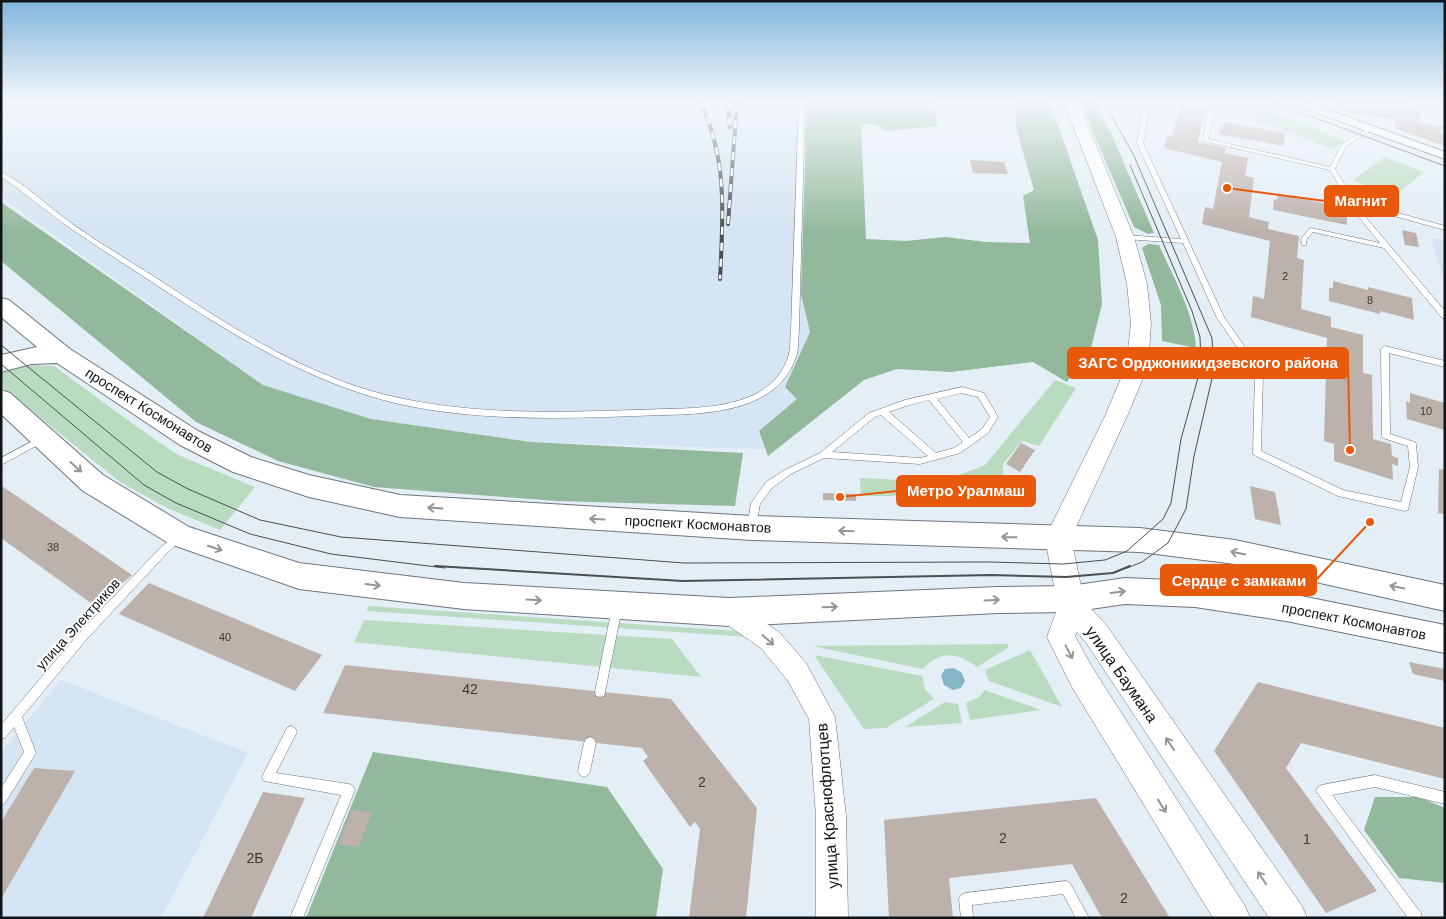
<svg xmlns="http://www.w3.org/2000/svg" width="1446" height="919" font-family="Arial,sans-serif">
  <rect width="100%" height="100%" fill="#e4eef6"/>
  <path fill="#d5e5f3" d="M1,102H854L858,378L763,449L531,442L371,419L263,385L1,197Z
    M1431,238L1445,240V284Z
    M61,680L248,753L161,918H1V752Z"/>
  <path fill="#b9dcc1" d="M1256,109L1273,113L1345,141L1332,149L1273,126L1256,123Z
    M1385,157L1424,172L1393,197L1353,180Z
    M33,365L54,366L133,424L178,455L255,487L220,530L167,508L120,482L1,386V374L15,368Z
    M1055,380L1076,388L1039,446L1022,441L1003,464V480L994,496H861L860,478L941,482L985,465Z
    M368,606L738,631L749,637L367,611Z
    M364,620L672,639L701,677L354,642Z
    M1008,644V648L977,667C956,652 941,650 923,669L812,646Z
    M1030,650L1062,707L989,681L985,670Z
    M814,655L922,676L925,689L934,699L886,728L864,729Z
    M985,690L1041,710L970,720L966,703L979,697Z
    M945,702L958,704L962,723L905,727Z"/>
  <path fill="#93b99d" d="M807,102H934L938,126L887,131L875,124L861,125L866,239L906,241L945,237L986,242L1030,243L1023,196L1034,190L1016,128V102H1050L1098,240L1102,304L1091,348L1067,382L1033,362L951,372L897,369L864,380L768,456L759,431L797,399L785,387L810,332L801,294Z
    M1080,102H1095L1111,133L1154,233L1148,234L1134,227Z
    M1,202L263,385L371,419L531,442L743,453L735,506L557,501L374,487L278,461L196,422L1,261Z
    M1148,244L1159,245C1173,277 1194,312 1196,348L1162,341L1161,305L1142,248Z
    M373,752L607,787L663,869L656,918H306Z
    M1375,797H1419L1445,808V883L1399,878L1364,830Z"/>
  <path fill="#87b6c9" d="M954,668L962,673L965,681L961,688L953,690L944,685L941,676L945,669Z"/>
  <path fill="#bdb1ac" d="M1181,102L1206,107L1198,142L1226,148L1225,153L1248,158L1245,176L1254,178L1249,217L1269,222L1268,229L1299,236L1297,258L1304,260L1301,309L1331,317V327L1363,335V373L1372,375L1373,439L1391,444L1392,456L1398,458V466L1392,464L1393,480L1334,461V444L1324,441L1327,338L1251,317L1253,296L1264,299L1270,241L1202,224L1205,207L1213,209L1222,162L1164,148L1167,135L1172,136Z
    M1335,102H1405L1417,107L1423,118L1416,122L1444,127L1439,132L1445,134V146L1397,129L1393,119L1349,114L1338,108Z
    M1224,122L1285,133L1284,146L1219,134L1221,126L1223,127Z
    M970,160L1004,162L1008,174L973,173Z
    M1278,194L1347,208V225L1273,210L1274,199L1277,200Z
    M1402,230L1416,233L1419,247L1405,245Z
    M1333,281L1368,290V287L1412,298L1414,320L1380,311V314L1329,301V288H1333Z
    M1410,393L1445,403V430L1407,419L1406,401L1410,403Z
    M1021,443L1035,450L1020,472L1006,464Z
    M1439,469L1445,470V514L1438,513Z
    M2,486L132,575L95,606L1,538Z
    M1250,486L1275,492L1281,525L1255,519Z
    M823,493L856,494V501L823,500Z
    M149,583L322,655L295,691L119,614Z
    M1409,662L1445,669V681L1413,674Z
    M345,665L671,699L757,808L746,918H689L700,829L695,822L690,827L643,761L648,757L642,748L323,713Z
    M1258,682L1445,728V779L1301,743L1286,768L1377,891L1326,913L1214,751Z
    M34,768L75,771L1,899V822Z
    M263,792L305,798L251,918H203Z
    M1096,798L1170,918H1102L1072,864L949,878L953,918H889L884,820Z
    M352,810L372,812L359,847L339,844Z"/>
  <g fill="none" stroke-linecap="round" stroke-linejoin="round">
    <g stroke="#6d757d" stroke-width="1">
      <path id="service" d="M799,102H805L799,330C798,339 799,349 796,357C778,411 710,414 663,415C576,418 485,423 399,404C309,383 231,334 155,284C126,265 96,246 67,226C45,210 24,192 1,177V172C25,183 45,204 67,220C97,242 130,261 161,281C226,324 293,367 368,390C463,418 566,412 664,409C707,408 772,407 788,357C791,349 790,339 791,330Z
        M1146,108L1149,110L1143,143L1224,317L1263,373L1261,451L1343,490L1401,502L1410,467L1408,446L1383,438L1382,436L1381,349L1385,346L1445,361V367L1389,353L1390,434L1415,442L1416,444L1418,467L1408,510L1405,511L1338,496L1254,455L1253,453L1255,373L1217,318L1183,243L1125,239L1122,237L1125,235L1181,239L1137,143L1143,110Z
        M1211,110L1214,112L1208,139L1330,167L1342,144L1368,128H1372V130L1346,146L1335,169L1355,201L1445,226V230L1357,206L1363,214L1445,311V318H1442L1384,248L1313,232L1307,239L1306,245H1302L1301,239L1309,229L1311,228L1380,243L1357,215L1330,170L1203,141L1208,112Z
        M962,387L984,393L998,417L988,433L960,453L920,464L824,458L791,474L772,488L760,504L755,531L752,532L749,531L747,528L751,503L766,482L785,470L820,453L869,413L905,400ZM962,393L978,397L990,417L982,429L969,438L937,399ZM929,400L963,442L954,448L936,453L889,412L906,406ZM881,415L928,456L920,458L832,452L875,417Z
        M44,435L48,438L47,440L1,465V458Z
        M178,534L181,535L183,538L167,553L86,640L22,717L36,753L5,803L1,805V788L24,752L14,727L5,738L1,739V725L78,634L161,547Z
        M617,603L621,605L622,608L605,692L604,696L600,697L596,696L595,692L612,608L613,605Z
        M291,726L295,728L297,732L276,773L349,784L353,786L355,790L303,918H290L341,795L264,781L262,777L264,773L287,728Z
        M590,737L594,739L596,743L590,771L588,775L584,777L580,775L578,771L584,743L586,739Z
        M1375,775L1445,792V804L1375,787L1332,795L1421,913L1422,918H1408L1316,791L1318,787L1322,785Z
        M1066,881L1070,883L1089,918H1076L1063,894L972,905L973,918H961L959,899L961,895L965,893Z"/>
    </g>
    <g stroke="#6d757d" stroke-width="2">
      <path id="minor" d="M1291,102H1306L1445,152V159L1292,104Z"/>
    </g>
    <g stroke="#6d757d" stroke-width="1">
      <path id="tertiary" d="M729,601L738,604L779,632L806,663L835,717L846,816L848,918H816V816L809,719L788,681L761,648L720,620L717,612L720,604Z"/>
    </g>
    <g stroke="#6d757d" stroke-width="1">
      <path id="secondary" d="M1064,102H1078L1134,237L1147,284L1151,324L1148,366L1128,414L1071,538L1084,601L1107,626L1302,906L1307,918H1269L1087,644L1077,632L1075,636L1092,667L1245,906L1250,918H1213L1072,687L1047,637L1058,607L1045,538L1106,414L1126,366L1131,324L1127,284L1116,237Z"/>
    </g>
    <g stroke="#6d757d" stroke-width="2">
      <path id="primary" d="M1,298L9,300L70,349L198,431L251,457L309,475L400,495L752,516L1140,528L1235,540L1445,585V611L1235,564L1140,552L752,540L400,517L309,497L233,472L180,445L57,363L31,364L1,372V355L37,347L1,317Z
        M1,390L10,393L103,475L189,527L299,563L464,583L729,598L998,587L1070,586L1125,578L1195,581L1286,593L1445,625V653L1286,621L1195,607L1125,604L1070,612L998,613L729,626L464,609L299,589L170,544L83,491L1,414Z"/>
    </g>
    <use href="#service" fill="#fff" fill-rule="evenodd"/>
    <use href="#minor" fill="#fff" fill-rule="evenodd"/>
    <use href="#tertiary" fill="#fff" fill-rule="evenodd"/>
    <use href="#secondary" fill="#fff" fill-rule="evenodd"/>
    <use href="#primary" fill="#fff" fill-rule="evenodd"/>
    <path stroke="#494f53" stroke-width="1" d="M1104,102L1134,156L1212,338L1214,370L1194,456L1186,509L1168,543L1142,562L1127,568
      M1272,102L1445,166
      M1,345L157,472L188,489L260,520L341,537L684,563L989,562L1063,564L1105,560L1127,551L1163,519L1171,503L1181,439L1201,367L1200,337L1192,311L1130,165
      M1,364L144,485L176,503L250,534L331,554L445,568"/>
    <path stroke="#494f53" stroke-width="2" d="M435,566L683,581L992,575L1066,577L1113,573L1130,566"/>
    <g stroke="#494f53" stroke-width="4">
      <path id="rail" d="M700,102C728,157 723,219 720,279
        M728,102L730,127
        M728,224L737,102"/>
    </g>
    <use href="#rail" stroke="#fff" stroke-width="2.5" stroke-dasharray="8" stroke-linecap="butt"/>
  </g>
  <defs><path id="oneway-shaft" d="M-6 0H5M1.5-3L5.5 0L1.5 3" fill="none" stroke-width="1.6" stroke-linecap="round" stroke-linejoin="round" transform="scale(1.25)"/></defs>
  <g stroke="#939597">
    <use href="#oneway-shaft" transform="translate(76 467) rotate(42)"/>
    <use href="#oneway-shaft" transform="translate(435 508) rotate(-176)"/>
    <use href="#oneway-shaft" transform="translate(597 519) rotate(-177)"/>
    <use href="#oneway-shaft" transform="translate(846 531) rotate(-178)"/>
    <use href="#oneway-shaft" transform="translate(1009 537) rotate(-179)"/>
    <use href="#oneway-shaft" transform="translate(215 548) rotate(18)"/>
    <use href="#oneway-shaft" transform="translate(1238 553) rotate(-169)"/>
    <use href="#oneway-shaft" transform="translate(373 585) rotate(7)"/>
    <use href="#oneway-shaft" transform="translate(1397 587) rotate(-168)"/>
    <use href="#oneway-shaft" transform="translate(1118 592) rotate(-7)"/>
    <use href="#oneway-shaft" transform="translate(534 600) rotate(3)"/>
    <use href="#oneway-shaft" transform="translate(992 600) rotate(-3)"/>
    <use href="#oneway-shaft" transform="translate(830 607) rotate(-2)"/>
    <use href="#oneway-shaft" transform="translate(768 640) rotate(41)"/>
    <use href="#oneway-shaft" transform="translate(1069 652) rotate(62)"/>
    <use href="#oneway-shaft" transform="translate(1170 744) rotate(-124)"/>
    <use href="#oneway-shaft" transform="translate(1162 806) rotate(58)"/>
    <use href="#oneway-shaft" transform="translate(1262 878) rotate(-124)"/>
  </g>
  <linearGradient id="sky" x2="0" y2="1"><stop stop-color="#81b5dc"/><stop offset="0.44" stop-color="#f3f7fb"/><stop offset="1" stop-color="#f3f7fb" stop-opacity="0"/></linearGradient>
  <rect width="1446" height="231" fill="url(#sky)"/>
  <g text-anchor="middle" stroke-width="4" stroke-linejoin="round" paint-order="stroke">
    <g font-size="11" fill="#3b3b3c">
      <text x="1285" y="280">2</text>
      <text x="1370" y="304">8</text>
      <text x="1426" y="415">10</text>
      <text x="53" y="551">38</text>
      <text x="225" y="641">40</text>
    </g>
    <g font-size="14" fill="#101417" stroke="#fff">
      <text transform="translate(149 410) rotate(32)" y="5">проспект Космонавтов</text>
      <text transform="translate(698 524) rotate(3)" y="5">проспект Космонавтов</text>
      <text transform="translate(1354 621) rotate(11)" y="5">проспект Космонавтов</text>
      <text transform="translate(78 624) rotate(-48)" y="5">улица Электриков</text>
    </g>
    <g font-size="14" fill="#3b3b3c">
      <text x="470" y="694">42</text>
      <text x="702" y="787">2</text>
      <text x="1003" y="843">2</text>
      <text x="1307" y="844">1</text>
      <text x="255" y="863">2Б</text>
      <text x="1124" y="903">2</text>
    </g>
    <g font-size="16" fill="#101417" stroke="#fff">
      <text transform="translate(1122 674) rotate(55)" y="6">улица Баумана</text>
      <text transform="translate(827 806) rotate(-94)" y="6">улица Краснофлотцев</text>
    </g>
  </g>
  <path fill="none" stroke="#e8590c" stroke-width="2" d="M1227 188L1325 201M1350 450L1348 363M840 497L897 491M1370 522L1316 580"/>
  <g fill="#e8590c" stroke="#fff" stroke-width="2">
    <circle cx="1227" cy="188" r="5"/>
    <circle cx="1350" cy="450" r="5"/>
    <circle cx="840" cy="497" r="5"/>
    <circle cx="1370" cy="522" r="5"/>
  </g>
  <g fill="#e8590c" stroke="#e8590c" stroke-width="2">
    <rect x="1325" y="186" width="73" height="30" rx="5"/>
    <rect x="1068" y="348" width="280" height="30" rx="5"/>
    <rect x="897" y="476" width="138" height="30" rx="5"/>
    <rect x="1161" y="565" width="155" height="30" rx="5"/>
  </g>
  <g font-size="15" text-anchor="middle" font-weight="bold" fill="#fff">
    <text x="1361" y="206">Магнит</text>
    <text x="1208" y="368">ЗАГС Орджоникидзевского района</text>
    <text x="966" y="496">Метро Уралмаш</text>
    <text x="1239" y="586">Сердце с замками</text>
  </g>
  <rect width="1446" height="919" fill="none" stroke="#101417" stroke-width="5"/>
</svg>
